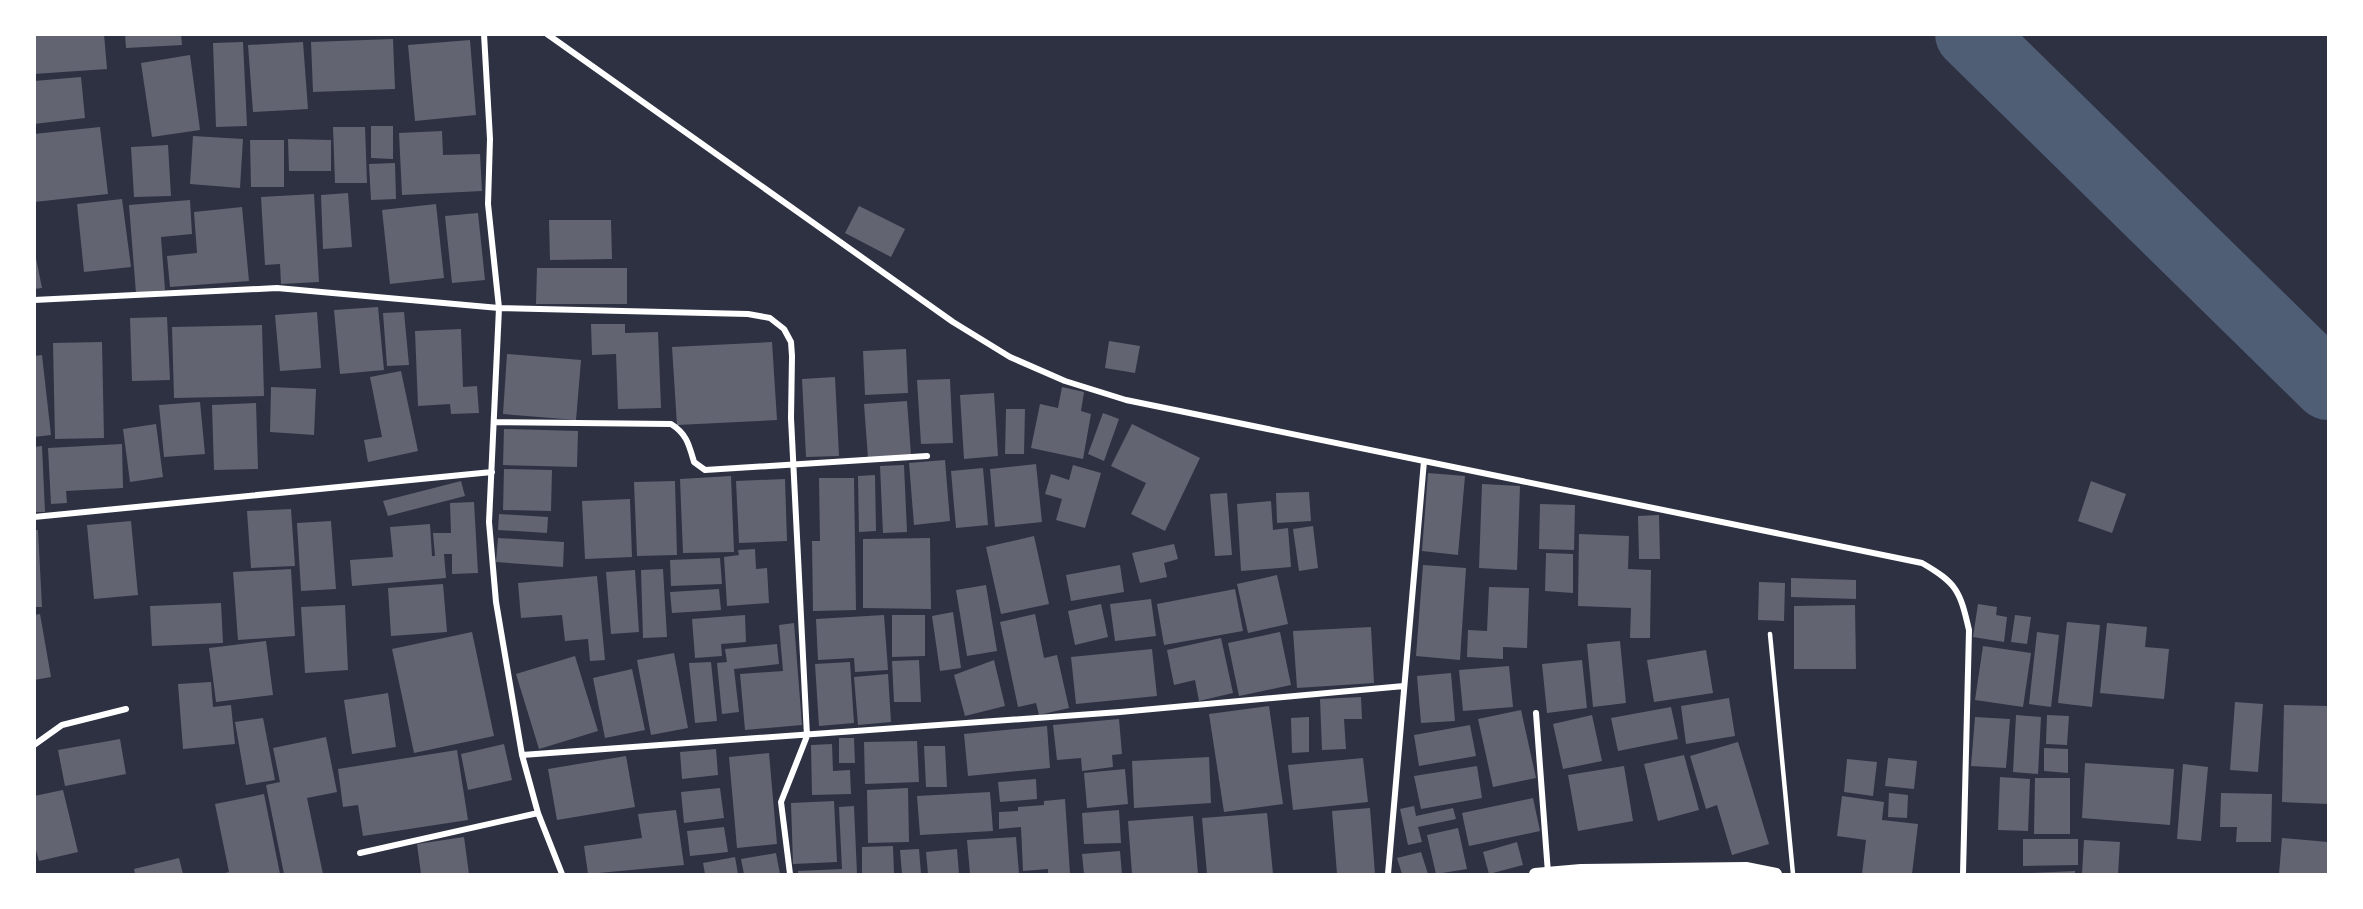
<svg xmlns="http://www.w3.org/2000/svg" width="2363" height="909" font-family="'Varela Round',sans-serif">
  <rect width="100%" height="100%" fill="#2d3142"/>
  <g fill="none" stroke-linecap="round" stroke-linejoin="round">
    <path stroke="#4f5d75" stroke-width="70" d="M1970,34L2328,385"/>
  </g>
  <path fill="#626471" d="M34,34H104L107,69L34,74Z
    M125,34H181L182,45L126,48Z
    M393,39L395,89L313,92L311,42Z
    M470,40L476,115L415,121L408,45Z
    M243,42L247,126L216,127L213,43Z
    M303,42L308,109L253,112L248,45Z
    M190,55L200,130L152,137L141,63Z
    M81,77L85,118L34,124V81Z
    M371,126H393V159L371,158Z
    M100,127L108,194L34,202V134Z
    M333,127H365L367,183H335Z
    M442,131L443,155L480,154L482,191L402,195L399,133Z
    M193,136L243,139L240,188L190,184Z
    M288,139L331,140V171H289Z
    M250,140H284V187H251Z
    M168,145L171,196L134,197L131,147Z
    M395,163L396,199L371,200L369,164Z
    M348,193L352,247L323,249L321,195Z
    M314,194L319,282L281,284L280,264L265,265L261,197Z
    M122,199L131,267L84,272L77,204Z
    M190,200L192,234L161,237L165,290L136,293L129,205Z
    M436,204L444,278L390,284L382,210Z
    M859,206L905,229L891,257L845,233Z
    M242,207L249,281L170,287L167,256L197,253L194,212Z
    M478,213L485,280L452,283L445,216Z
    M549,220H611L612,259L550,260Z
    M34,248L42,288L34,289Z
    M537,268H627V304H536Z
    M378,307L384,370L340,374L334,310Z
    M317,312L321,368L280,371L275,315Z
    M404,312L409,365L387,366L383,313Z
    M167,317L170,380L132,381L130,318Z
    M591,324H625V333L658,332L661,408L618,409L616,354L592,355Z
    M262,325L264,396L174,398L172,327Z
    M461,329L463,387L477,386L479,413L451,414L450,404L418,406L415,331Z
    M1109,341L1140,346L1135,373L1105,368Z
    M102,342L104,438L55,439L53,343Z
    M772,342L777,420L677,425L672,347Z
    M906,349L908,393L865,395L863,351Z
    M507,354L581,360L576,420L503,414Z
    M42,355L51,435L34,437V356Z
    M401,371L418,451L368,462L364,440L382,437L370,377Z
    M835,377L839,456L806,457L802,379Z
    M950,379L953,443L921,444L917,380Z
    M271,387L316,389L314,435L270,432Z
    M1062,387L1084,392L1081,411L1091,414L1083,459L1031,448L1040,404L1058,408Z
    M994,393L998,456L964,459L960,395Z
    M907,401L911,455L868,458L864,404Z
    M200,402L205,454L164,457L159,405Z
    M256,403L258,469L214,470L212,405Z
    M1006,409H1025L1024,454H1005Z
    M1103,413L1119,419L1104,461L1088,454Z
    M156,424L163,477L130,482L123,429Z
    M1132,424L1200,458L1165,531L1131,514L1146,483L1111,466Z
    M504,429L578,431L577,467L503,465Z
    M122,444L123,488L66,491L67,503L51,504L48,448Z
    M42,446L45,512H34V447Z
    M945,460L950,521L914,525L909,463Z
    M1036,464L1042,522L995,527L990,469Z
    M904,465L907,532L883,533L880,466Z
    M1073,465L1101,473L1085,528L1056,520L1062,499L1045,494L1051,474L1069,480Z
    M983,468L988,525L956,528L951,471Z
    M504,469L552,470L551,511L503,510Z
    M1428,473L1465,476L1458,555L1422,551Z
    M875,475L876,531L859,532L858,476Z
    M731,476L734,552L683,553L680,479Z
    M819,478H854L856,610L813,611L812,541H820Z
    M785,479L787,541L739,543L736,481Z
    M461,481L465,496L388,516L383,501Z
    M675,481L677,555L637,556L634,482Z
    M2091,481L2126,494L2112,533L2078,521Z
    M1482,484L1520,486L1517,570L1479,568Z
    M1309,492L1311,521L1277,523L1276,493Z
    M1227,493L1232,555L1215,556L1210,494Z
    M630,499L632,557L585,559L582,501Z
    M1271,501L1273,530L1288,528L1291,567L1241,571L1237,504Z
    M474,502L478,573L452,574V554H444L446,578L352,586L350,560L393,557L390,527L430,524L432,556H435L433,533H451L450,503Z
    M1540,504L1575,505L1574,550L1539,549Z
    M291,509L295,566L251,568L247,511Z
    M499,514L548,517L547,533L498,530Z
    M1659,515L1660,559H1639L1638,516Z
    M131,521L138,595L94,599L87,525Z
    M331,521L336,589L301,591L297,523Z
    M1313,526L1318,568L1299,571L1293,529Z
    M34,530H38L42,607H34Z
    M1579,534L1629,536L1628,569L1651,570L1650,638H1630L1631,608L1578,606Z
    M1034,536L1049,604L1001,614L986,547Z
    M498,538L564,542L563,567L496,562Z
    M930,538L931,609L863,608V539Z
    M1174,544L1178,559L1164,563L1167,577L1140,583L1132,553Z
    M755,549L756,569L767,568L769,603L727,606L724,557L739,555L738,550Z
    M1546,553L1573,554V593L1545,591Z
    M720,558L722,584L671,586L670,560Z
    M1120,565L1124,592L1071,601L1066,575Z
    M1423,565L1466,568L1460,660L1416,656Z
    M291,569L295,636L238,640L233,572Z
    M663,569L667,637L643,638L641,570Z
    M635,570L639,632L611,634L606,572Z
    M1277,575L1288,624L1248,633L1237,584Z
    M597,576L605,660L590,661L588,639L565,641L562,615L521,618L518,583Z
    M1791,578L1856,580V599L1791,597Z
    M1759,582L1785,583L1784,621L1758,620Z
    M443,584L447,632L391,636L388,588Z
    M986,585L997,651L967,656L956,590Z
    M1489,587L1529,588L1527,648L1503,647V659L1467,657L1468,630L1487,631Z
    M719,589L721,610L672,613L670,592Z
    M1235,589L1243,631L1164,645L1157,604Z
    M1151,599L1156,636L1115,641L1110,604Z
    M221,603L223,643L152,646L150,606Z
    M1101,604L1108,637L1075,645L1068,611Z
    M1978,604L1997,607L1996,615L2007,617L2004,642L1973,637Z
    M345,605L348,670L305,673L301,607Z
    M1855,605L1856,669H1794V606Z
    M953,612L961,668L940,671L932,616Z
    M40,614L51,677L34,680V615Z
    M1035,614L1044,658L1057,655L1069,708L1039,715L1036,703L1018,707L1000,622Z
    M745,615L746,642L721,644L722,656L695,658L692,619Z
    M884,615L888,670L855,672L854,658L818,660L816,619Z
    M892,615H925V656L892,657Z
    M2015,615L2031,617L2027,644L2011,642Z
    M2067,622L2100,625L2092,707L2058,703Z
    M794,623L802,725L745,730L740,674L783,671L779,625Z
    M2107,623L2147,627L2145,647L2169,649L2164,699L2100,693Z
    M1371,627L1374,683L1297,688L1293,631Z
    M472,632L494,736L414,753L392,649Z
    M1280,632L1291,685L1239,696L1228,643Z
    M2037,632L2059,635L2051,707L2029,704Z
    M1221,638L1233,693L1199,701L1195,680L1174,685L1167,650Z
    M266,641L273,695L216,702L209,648Z
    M1620,641L1626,703L1593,707L1587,644Z
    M777,644L779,664L734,669L739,712L722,714L717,663L727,662L725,649Z
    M1983,646L2031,653L2023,707L1975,700Z
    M1152,649L1157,696L1076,704L1071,657Z
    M1706,650L1713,693L1654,702L1647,660Z
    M674,653L688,728L651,735L637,660Z
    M575,656L598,731L539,749L516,674Z
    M919,660L921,702H894L892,661Z
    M994,660L1005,706L965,716L954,675Z
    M1582,660L1587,708L1547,713L1542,664Z
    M711,662L717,721L695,723L689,663Z
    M850,662L854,723L819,726L815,664Z
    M1509,666L1513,707L1463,711L1459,670Z
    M632,669L645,730L605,738L593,678Z
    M1451,673L1455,721L1421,723L1417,676Z
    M888,674L891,722L858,725L854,677Z
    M211,682L213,707L231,705L235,744L183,749L178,684Z
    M388,693L396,747L352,754L344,700Z
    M1361,697L1362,719H1344L1346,749L1322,750L1320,699Z
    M1729,698L1735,736L1686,744L1681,706Z
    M2235,702L2263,704L2258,772L2230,770Z
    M2284,705L2328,706V804L2282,802Z
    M1269,706L1283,804L1224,812L1209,714Z
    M1671,707L1678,739L1618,751L1611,718Z
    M1521,710L1536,778L1493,787L1478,719Z
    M1592,715L1602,761L1563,769L1553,724Z
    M2016,715L2041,717L2038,774L2013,772Z
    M2047,715L2069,716L2067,745L2046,744Z
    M1309,717V752L1292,753L1291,718Z
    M1975,717L2010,719L2006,768L1971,766Z
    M263,718L275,780L246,785L235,722Z
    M1119,719L1122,754L1112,755L1113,767L1082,771L1081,758L1057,760L1053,725Z
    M1470,725L1476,756L1419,766L1414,735Z
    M1047,726L1050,768L968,776L964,734Z
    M326,737L337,792L307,798L323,874H284L266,785L280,782L273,748Z
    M839,738H854L855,763H839Z
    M120,739L126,774L65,786L58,750Z
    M917,741L919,782L865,784L864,742Z
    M1738,742L1769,844L1732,855L1717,805L1706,809L1690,756Z
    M504,744L512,780L468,790L461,754Z
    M832,744L833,771L850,770L851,794L812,795L811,745Z
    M924,746H945L947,787H926Z
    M2044,748L2068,749V773L2044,771Z
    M716,749L718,775L682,779L680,752Z
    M457,750L468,820L363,836L358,805L343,807L338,769Z
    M769,753L777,844L737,848L729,757Z
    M1684,755L1699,810L1658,821L1644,764Z
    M626,756L635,807L557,820L548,769Z
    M1209,757L1211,803L1134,808L1132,761Z
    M1363,758L1368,802L1293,810L1288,765Z
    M1888,758L1917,761L1914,789L1885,786Z
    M1847,759L1877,762L1873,796L1844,792Z
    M2085,763L2174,769L2170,825L2082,818Z
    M2183,764L2208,767L2201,841L2177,839Z
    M1477,766L1482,798L1421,809L1414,776Z
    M1624,766L1633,821L1578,831L1568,775Z
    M1125,769L1128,804L1087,808L1084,773Z
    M2000,777L2030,779L2028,831L1998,830Z
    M2035,778H2070V834H2034Z
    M1036,779L1037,799L1000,802L998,782Z
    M720,788L724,818L684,823L681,792Z
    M908,788L909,842L868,843L867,790Z
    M63,790L78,852L39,861L34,843V796Z
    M990,792L993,831L920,835L917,796Z
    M1889,793L1908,795L1907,818L1888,817Z
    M2221,793L2272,794L2271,842H2236L2237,827H2220Z
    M264,794L280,874H221L229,872L215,804Z
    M1842,796L1884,802L1882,820L1918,824L1912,874H1862L1866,840L1837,836Z
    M1533,798L1540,831L1469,846L1462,813Z
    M1065,799L1070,874H1048V869L1023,871L1021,827L999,829V812L1018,811V807L1044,805V801Z
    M834,801L837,862L793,864L791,803Z
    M854,806L857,874H798V871L842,869L839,807Z
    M1414,806L1416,816L1453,808L1456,819L1418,827L1422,842L1408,845L1400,809Z
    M1370,808L1375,874H1337L1332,811Z
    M676,810L684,865L588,874L584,846L642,838L638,814Z
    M1119,810L1121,843L1084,844L1082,813Z
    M1267,813L1273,874H1207L1202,818Z
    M1193,816L1198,874H1132L1128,821Z
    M724,827L728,852L690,856L687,831Z
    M1458,828L1467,869L1436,874L1427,835Z
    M464,837L469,874H421L417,844Z
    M1016,837L1019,874H970L967,840Z
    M2282,838L2328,842V874H2279Z
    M2023,839H2078V865L2023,866Z
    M2084,840L2120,842L2118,874H2082Z
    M1517,842L1523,865L1489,874L1483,852Z
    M893,846L894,874H862V847Z
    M919,849L921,874H902L900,850Z
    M957,849L959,874H928L926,852Z
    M1120,851L1122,874H1084L1082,854Z
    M1421,852L1428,874H1402L1397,858Z
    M776,853L780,874H744L741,859Z
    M735,857L738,874H705L703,863Z
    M179,858L183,874H135L134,869Z
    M2075,871V874H2032V873Z"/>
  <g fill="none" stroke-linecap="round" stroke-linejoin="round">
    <path stroke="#fff" stroke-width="4.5" d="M1770,634L1793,874"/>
    <path stroke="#fff" stroke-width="6" d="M484,34L490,139L488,204L499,308L748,314L770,318L784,329L791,342L792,356L791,418L807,736L781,802L790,874
      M547,34L953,322L1010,357L1065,381L1126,400L1922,563C1957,583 1960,591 1969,630L1963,874
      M34,300L277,288L499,308L489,522L496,602L522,755L538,813L562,874
      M494,422L671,424C687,434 689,445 694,462L705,470L927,456
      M34,517L492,472
      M1536,713L1548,873
      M34,745L62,725L126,709
      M522,755L1120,712L1404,686
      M360,853L538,813
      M1388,874L1424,461"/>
    <path stroke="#fff" stroke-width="12" d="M1535,874L1581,870L1746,868L1776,874"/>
  </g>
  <rect width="2363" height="909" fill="none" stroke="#ffffff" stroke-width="72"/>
</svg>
